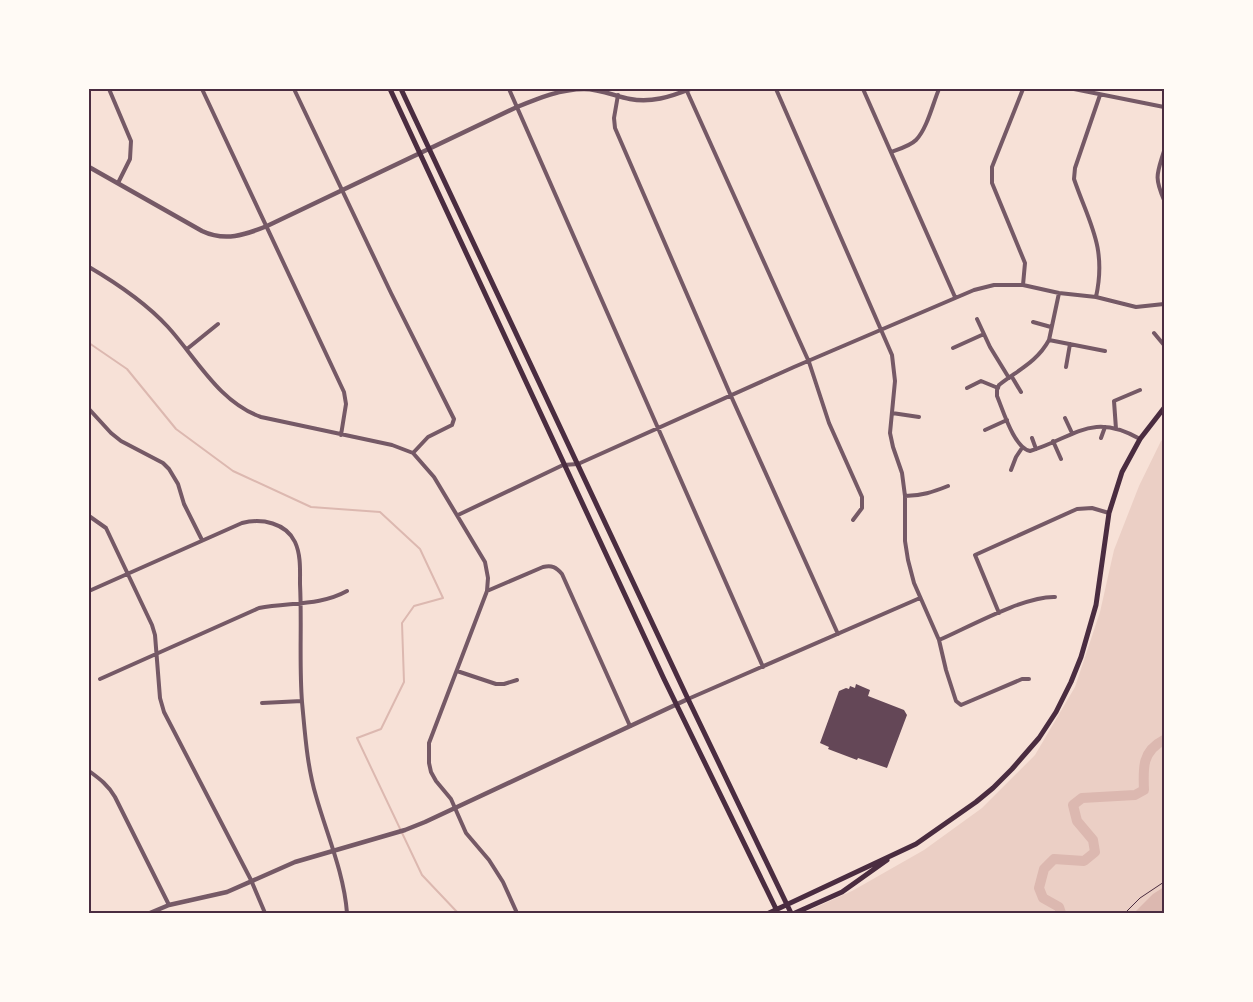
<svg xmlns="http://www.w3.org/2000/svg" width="1253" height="1002" font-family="'IBM Plex Serif',serif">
  <rect width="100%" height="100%" fill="#f7e1d7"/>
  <path fill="#ebcfc5" d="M1164,439V913H803L852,891L924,850L982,808L1035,755L1075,687L1100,612L1114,550L1139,486L1161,441Z"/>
  <path fill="#dcb8b0" d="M1164,887V913H1134L1153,894Z"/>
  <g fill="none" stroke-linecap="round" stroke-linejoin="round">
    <path stroke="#dcb8b0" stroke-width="2" d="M89,343L127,369L176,429L233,471L311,507L380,512L420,549L443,598L414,606L402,623L404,682L381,729L357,738L422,875L458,913"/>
    <path stroke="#dcb8b0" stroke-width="10" d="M1061,913L1059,907L1043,898L1039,888L1044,869L1054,859L1084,861L1095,852L1093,840L1077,821L1073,805L1082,798L1135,795L1144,790C1143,768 1142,751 1164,740"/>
  </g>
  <path fill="#644757" d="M856,684L870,690L868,696L904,710L907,715L887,768L858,758L857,760L828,749L829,747L820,743L839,691L846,688L849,689L850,686L855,688Z"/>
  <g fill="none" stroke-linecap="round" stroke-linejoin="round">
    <path stroke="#4a2c40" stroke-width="1" d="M1125,913L1140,898L1164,882"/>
    <path stroke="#755966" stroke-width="4" d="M109,89L131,141L130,159L118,183
      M202,89L344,392L346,404L341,435
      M294,89L391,293L454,419L452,425L428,437L413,453
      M509,89L763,667
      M686,89L809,362L829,423L862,497V508L853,520
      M776,89L892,355L895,381L890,433L893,447L902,473L905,496V541L908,560L914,583L939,640L946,670L956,701L961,705L1022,679H1029
      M863,89L955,297
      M1074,89L1164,107
      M618,95L614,118L615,128L731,396L838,634
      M1164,151C1157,174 1154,177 1164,200
      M891,152C899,149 910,146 916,140C927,129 933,103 939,89
      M89,267C118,284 145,302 168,327C197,359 219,402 261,417L392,445L413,453L434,477L485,562L488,578L487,591L429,743V763L431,772L436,781L451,799L466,833L489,860L503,882L517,913
      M1023,285L1025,263L992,183V167L1023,89
      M1059,293L1049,340C1037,362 1018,370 999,385L997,390V396C1003,410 1014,448 1030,451C1074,438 1091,411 1140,439
      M1096,297C1107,247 1089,223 1074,179L1075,168L1100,95
      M977,319L990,347L1009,378
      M1033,322L1051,327
      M1154,333L1164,345
      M1049,340L1105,351
      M953,348L984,334
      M187,349L218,324
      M1066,367L1070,344
      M1012,377L1021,392
      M967,388L981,381L998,388
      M89,409L111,433L121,441L163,463L169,469L178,484L184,504L202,540
      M892,413L919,417
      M1065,418L1072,433
      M1116,429L1114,401L1140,390
      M985,430L1007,420
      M1032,438L1036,449
      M1101,438L1105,427
      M1053,441L1061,459
      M1011,470L1016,457L1022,448
      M905,496C921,496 933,492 948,486
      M458,515L563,465L578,464L794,367L974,290L994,285H1023L1059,293L1096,297L1136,307L1164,304
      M89,516L106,528L152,625L155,635L160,698L164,712L251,880L265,913
      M89,591L242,523C262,518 286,523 295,542C301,555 300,570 300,584C302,623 299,663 302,702C305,733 307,766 316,796C327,835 344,873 347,913
      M487,591L543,567C552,565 556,567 562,574L630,726
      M999,613L975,555L1077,509L1092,508L1109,513
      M939,640C969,627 1024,596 1055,597
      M457,671L496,684H504L517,680
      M100,679L259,608C289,602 320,606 347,591
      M688,699L920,598
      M262,703L302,701
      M89,771C100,779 108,785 115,797L169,905"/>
    <path stroke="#755966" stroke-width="4.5" d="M89,167L202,231C225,242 245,235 267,226L517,107C539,98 561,89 584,89C600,89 615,96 630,99C651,103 670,97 690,89
      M150,913L169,905L227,892L295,862L405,830L425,822L688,699"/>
    <path stroke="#4a2c40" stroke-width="5" d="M390,89L664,679L778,913
      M401,89L688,699L791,913
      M769,913L916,844L976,802L993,788L1012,769L1039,738L1056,712L1071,682L1081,657L1096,605L1109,513L1122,472L1140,439L1164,408
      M795,913L842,892L887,860"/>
  </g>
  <rect width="1253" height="1002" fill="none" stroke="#fffaf5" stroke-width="180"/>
  <rect x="90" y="90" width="1073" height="822" fill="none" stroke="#4a2c40" stroke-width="2"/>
</svg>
